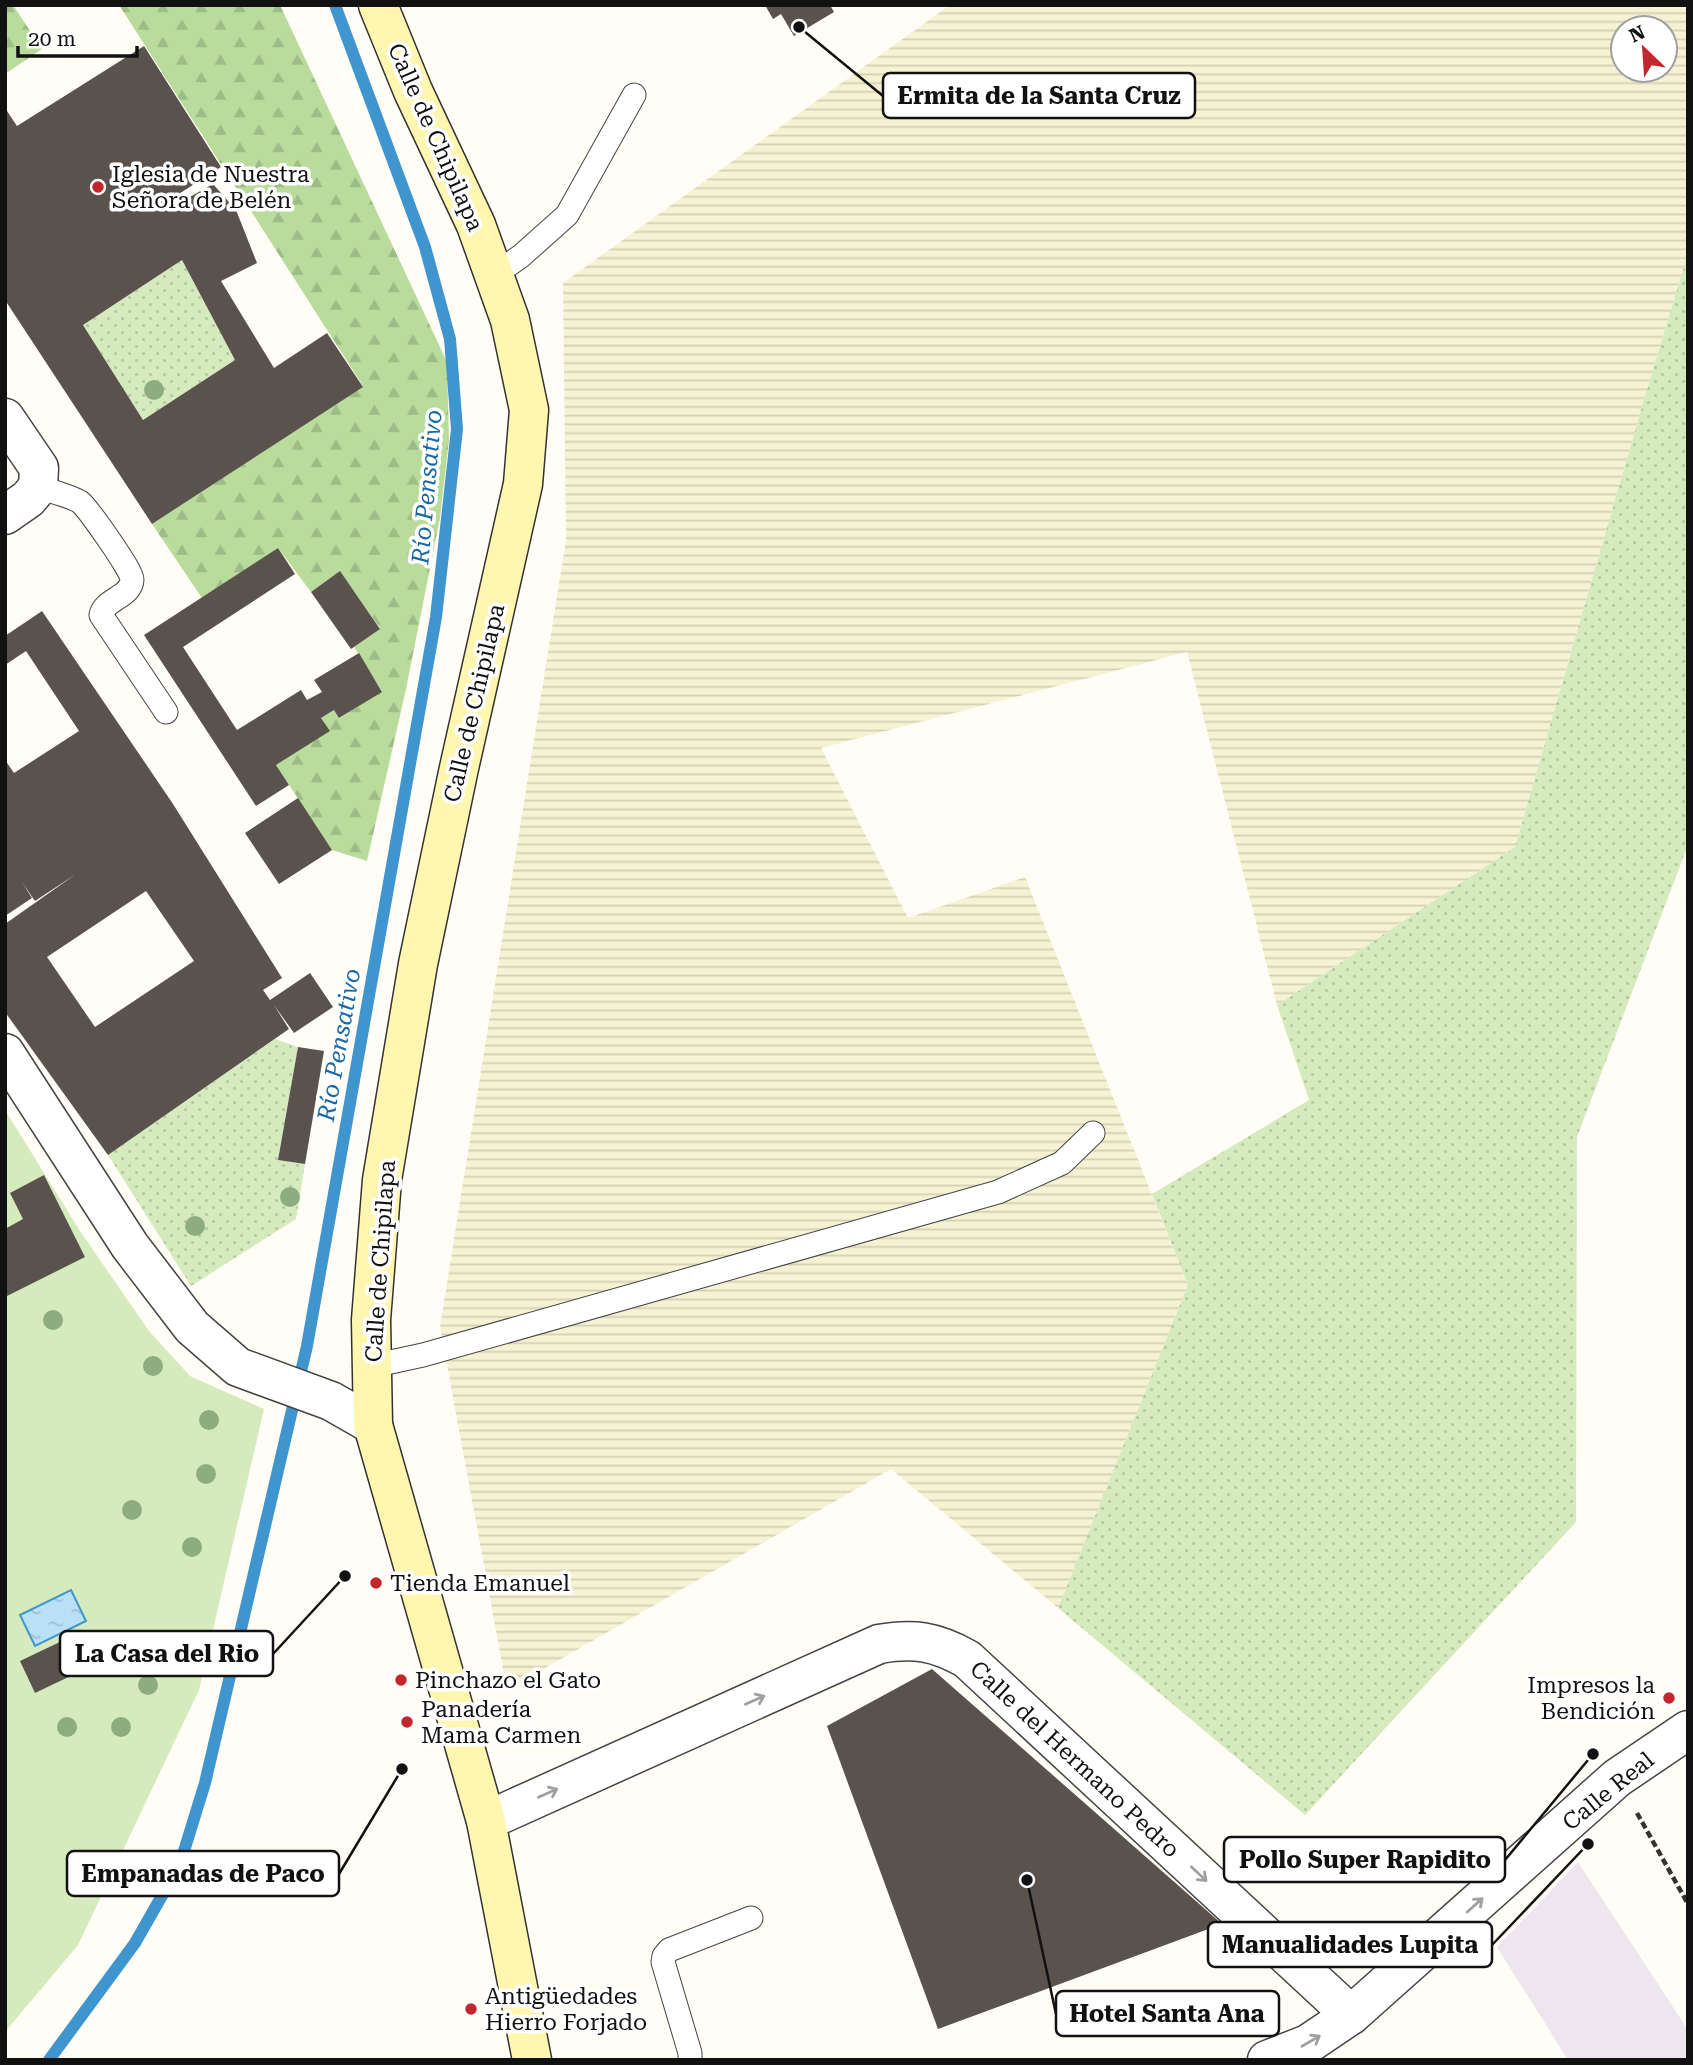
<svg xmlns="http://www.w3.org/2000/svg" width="1693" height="2065" font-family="'Roboto Serif',serif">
  <defs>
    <pattern id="farmland-rules" width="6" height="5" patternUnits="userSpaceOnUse" patternTransform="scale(1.75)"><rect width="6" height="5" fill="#f6f3d4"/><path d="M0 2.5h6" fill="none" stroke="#d2cfb5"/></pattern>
    <pattern id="grass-dots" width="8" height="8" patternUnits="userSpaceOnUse" patternTransform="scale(1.75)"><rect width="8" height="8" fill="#d5ebbd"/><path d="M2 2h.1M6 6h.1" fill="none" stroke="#b6c8a1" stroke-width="1.8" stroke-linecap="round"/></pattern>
    <pattern id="forest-firs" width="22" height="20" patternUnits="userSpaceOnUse" patternTransform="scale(1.75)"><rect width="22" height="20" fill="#b9dc9c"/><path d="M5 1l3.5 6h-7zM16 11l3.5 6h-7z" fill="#9ebc85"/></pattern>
    <pattern id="water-ripples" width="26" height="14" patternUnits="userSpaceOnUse" patternTransform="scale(1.75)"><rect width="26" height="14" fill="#b9e0f7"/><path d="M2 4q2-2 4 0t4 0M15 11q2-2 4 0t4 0" fill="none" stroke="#9ebfd3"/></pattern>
  </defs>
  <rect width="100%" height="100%" fill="#fffdf5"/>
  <path fill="#eee6ef" d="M1578,1862L1688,2030V2060H1568L1497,1947Z"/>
  <path fill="url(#farmland-rules)" fill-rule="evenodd" d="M950,5H1688V253L1642,406L1515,847L1277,1005L1187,652L821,748L908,918L1025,877L1188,1285L1058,1608L891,1469L507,1690L440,1327L566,540L563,283ZM1623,28H1665V70H1623Z"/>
  <path fill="url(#grass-dots)" d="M1688,253V845L1577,1137L1576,1522L1305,1815L1058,1608L1188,1285L1152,1194L1309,1100L1277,1005L1515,847L1642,406Z
    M182,260L235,360L143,420L83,325Z
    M275,1039L298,1047L278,1160L305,1164L296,1219L191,1286L108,1155Z"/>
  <path fill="url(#forest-firs)" d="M5,5H13L42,49L5,74Z
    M119,5H280L447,362L449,440L440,518L406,689L367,861L332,850L276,765L329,731L321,718L334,710L340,718L382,691L354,647L380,628L340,572L311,592L278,548L202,598L152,524L363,386Z"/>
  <path fill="#d5ebbd" d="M5,1110L80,1231L149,1331L190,1376L264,1409L199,1690L78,1945L5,2032Z"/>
  <path fill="url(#water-ripples)" stroke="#3f96cf" stroke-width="2" d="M71,1590L86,1621L35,1646L20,1615Z"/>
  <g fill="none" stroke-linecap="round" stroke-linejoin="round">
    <path stroke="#3f96cf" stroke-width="12" d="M49,2060L135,1943L180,1864L205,1783L307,1346L436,617L457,429L450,339L425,247L335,5"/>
  </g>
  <path fill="#5a524d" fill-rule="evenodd" d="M765,5H830L834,12L794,36L781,14L773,19Z
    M144,46L221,167L160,206L163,212L213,184L236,210L257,263L221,281L274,368L327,333L363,387L152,524L5,300V108L17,126ZM182,260L235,360L143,420L83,325Z
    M278,548L295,574L183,647L237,730L301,690L307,700L322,692L314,680L359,653L382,692L339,718L334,710L321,718L330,731L276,765L289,785L256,806L144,635Z
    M340,571L380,629L351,649L311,592Z
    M42,611L173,804L282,978L263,990L270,1000L310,973L333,1007L294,1033L274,1005L289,1029L108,1155L5,1012V924L76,874L35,901L22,882L32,898L5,916V760L14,773L79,731L26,651L5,665V636ZM146,891L194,961L95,1027L47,957Z
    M298,798L332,850L279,884L245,833Z
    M298,1047L324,1051L305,1164L278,1160Z
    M44,1175L85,1257L5,1297V1229L23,1219L10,1193Z
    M85,1630L100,1662L35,1693L20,1661Z
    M932,1669L1121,1835L1222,1924L938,2029L827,1726Z"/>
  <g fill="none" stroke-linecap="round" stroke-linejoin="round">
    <g stroke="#444" stroke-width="25">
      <path id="service" d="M494,275L521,256L567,215L634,95
        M38,487C48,490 73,497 80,502C87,507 133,572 132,579C132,597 104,599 101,615L166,712
        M372,1366L423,1355L998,1192L1062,1163L1093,1133
        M690,2060V2053L663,1962L664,1956L669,1950L751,1918"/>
    </g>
    <g stroke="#444" stroke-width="41">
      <path id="minor" d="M5,418L39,468L38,487L28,499L5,515
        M5,1053L130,1246L192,1327L238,1367L331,1401L373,1425
        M486,1821L879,1644C914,1638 935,1641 967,1659L1351,2015"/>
    </g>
    <g stroke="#444" stroke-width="41">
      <path id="tertiary" d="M1267,2060L1308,2044L1351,2015L1617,1778L1688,1730"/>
    </g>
    <g stroke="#333" stroke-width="41">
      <path id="secondary" d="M378,5L413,91L476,225L510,320L529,410L523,484L459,768L418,964L382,1180L371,1320L373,1425L486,1821L532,2060"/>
    </g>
    <path stroke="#333" stroke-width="4.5" stroke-dasharray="7 3.5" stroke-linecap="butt" d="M1637,1813L1688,1904"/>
    <use href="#service" stroke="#fff" stroke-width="23"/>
    <use href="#minor" stroke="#fff" stroke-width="38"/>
    <use href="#tertiary" stroke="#fff" stroke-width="38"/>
    <use href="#secondary" stroke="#fff6b0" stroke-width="38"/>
  </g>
  <g fill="#8dad7f">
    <circle cx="154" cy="390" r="10"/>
    <circle cx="290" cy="1197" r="10"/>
    <circle cx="195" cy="1226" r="10"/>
    <circle cx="53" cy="1320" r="10"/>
    <circle cx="153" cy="1366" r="10"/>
    <circle cx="209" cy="1420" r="10"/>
    <circle cx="206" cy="1474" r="10"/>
    <circle cx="132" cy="1510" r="10"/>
    <circle cx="192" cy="1547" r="10"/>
    <circle cx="148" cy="1685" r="10"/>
    <circle cx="67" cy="1727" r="10"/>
    <circle cx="121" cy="1727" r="10"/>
  </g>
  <defs><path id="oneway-shaft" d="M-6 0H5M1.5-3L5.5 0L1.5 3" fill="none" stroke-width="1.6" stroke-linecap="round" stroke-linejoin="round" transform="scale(1.75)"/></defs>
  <g stroke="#a0a0a0">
    <use href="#oneway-shaft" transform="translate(755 1700) rotate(-24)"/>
    <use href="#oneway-shaft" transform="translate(548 1793) rotate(-24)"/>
    <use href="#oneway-shaft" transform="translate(1199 1874) rotate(43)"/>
    <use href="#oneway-shaft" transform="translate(1475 1905) rotate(-42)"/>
    <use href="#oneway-shaft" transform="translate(1311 2041) rotate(-30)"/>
  </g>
  <g fill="#c4262e" stroke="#fff" stroke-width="2.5">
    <circle cx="98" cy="187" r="7"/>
    <circle cx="376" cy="1583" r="7"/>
    <circle cx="401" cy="1680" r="7"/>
    <circle cx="1669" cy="1698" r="7"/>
    <circle cx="407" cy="1722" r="7"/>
    <circle cx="471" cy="2009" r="7"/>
  </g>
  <g text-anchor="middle" stroke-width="7" stroke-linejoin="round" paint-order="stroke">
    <g font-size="23" fill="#111" stroke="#fff">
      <text transform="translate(436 137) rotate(66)" y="8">Calle de Chipilapa</text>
      <text transform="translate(474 703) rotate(-77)" y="8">Calle de Chipilapa</text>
      <text transform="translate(380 1261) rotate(-86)" y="8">Calle de Chipilapa</text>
      <text transform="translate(1075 1759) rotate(43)" y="8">Calle del Hermano Pedro</text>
      <text transform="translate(1608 1791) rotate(-39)" y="8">Calle Real</text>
    </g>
    <g font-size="23" fill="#111" stroke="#fff" text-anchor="start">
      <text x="112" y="182">Iglesia de Nuestra<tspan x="112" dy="26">Señora de Belén</tspan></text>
      <text x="390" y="1591">Tienda Emanuel</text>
      <text x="415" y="1688">Pinchazo el Gato</text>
      <text x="1655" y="1693" text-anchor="end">Impresos la<tspan x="1655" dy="26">Bendición</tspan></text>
      <text x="421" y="1717">Panadería<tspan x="421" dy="26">Mama Carmen</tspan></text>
      <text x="485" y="2004">Antigüedades<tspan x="485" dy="26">Hierro Forjado</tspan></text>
    </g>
    <g font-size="24" font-style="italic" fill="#1768a6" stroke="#fff">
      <text transform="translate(427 487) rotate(-85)" y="8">Río Pensativo</text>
      <text transform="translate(339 1045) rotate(-80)" y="8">Río Pensativo</text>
    </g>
  </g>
  <path fill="none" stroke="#111" stroke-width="2.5" d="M799 27L883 96M345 1576L273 1654M1593 1754L1505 1860M402 1769L339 1874M1588 1844L1492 1945M1027 1880L1056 2014"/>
  <g fill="#111" stroke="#fff" stroke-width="2.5">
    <circle cx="799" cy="27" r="7"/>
    <circle cx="345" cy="1576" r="7"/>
    <circle cx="1593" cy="1754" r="7"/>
    <circle cx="402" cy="1769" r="7"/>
    <circle cx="1588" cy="1844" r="7"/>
    <circle cx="1027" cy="1880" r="7"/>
  </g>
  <g fill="#fff" stroke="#111" stroke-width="2.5">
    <rect x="883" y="73" width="312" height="45" rx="7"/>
    <rect x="60" y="1631" width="213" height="45" rx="7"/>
    <rect x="1224" y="1837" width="281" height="45" rx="7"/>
    <rect x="67" y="1851" width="272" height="45" rx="7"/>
    <rect x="1208" y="1922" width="284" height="45" rx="7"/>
    <rect x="1056" y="1991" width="223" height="45" rx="7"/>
  </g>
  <g font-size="24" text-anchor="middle" font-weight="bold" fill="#111">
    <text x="1039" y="104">Ermita de la Santa Cruz</text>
    <text x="167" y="1662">La Casa del Rio</text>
    <text x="1365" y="1868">Pollo Super Rapidito</text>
    <text x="203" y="1882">Empanadas de Paco</text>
    <text x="1350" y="1953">Manualidades Lupita</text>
    <text x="1167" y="2022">Hotel Santa Ana</text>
  </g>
  <rect width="1693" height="2065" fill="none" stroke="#111111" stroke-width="14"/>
  <g transform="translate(1644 49) rotate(335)"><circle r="33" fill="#ffffff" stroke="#a0a0a0" stroke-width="2"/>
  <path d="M0-5L12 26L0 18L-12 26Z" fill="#c4262e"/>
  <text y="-10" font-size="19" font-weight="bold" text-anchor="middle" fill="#111111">N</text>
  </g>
  <path d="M18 46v10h119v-10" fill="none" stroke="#111111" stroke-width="3.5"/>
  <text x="28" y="46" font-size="21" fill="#111111" stroke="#ffffff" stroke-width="5" paint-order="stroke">20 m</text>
</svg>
